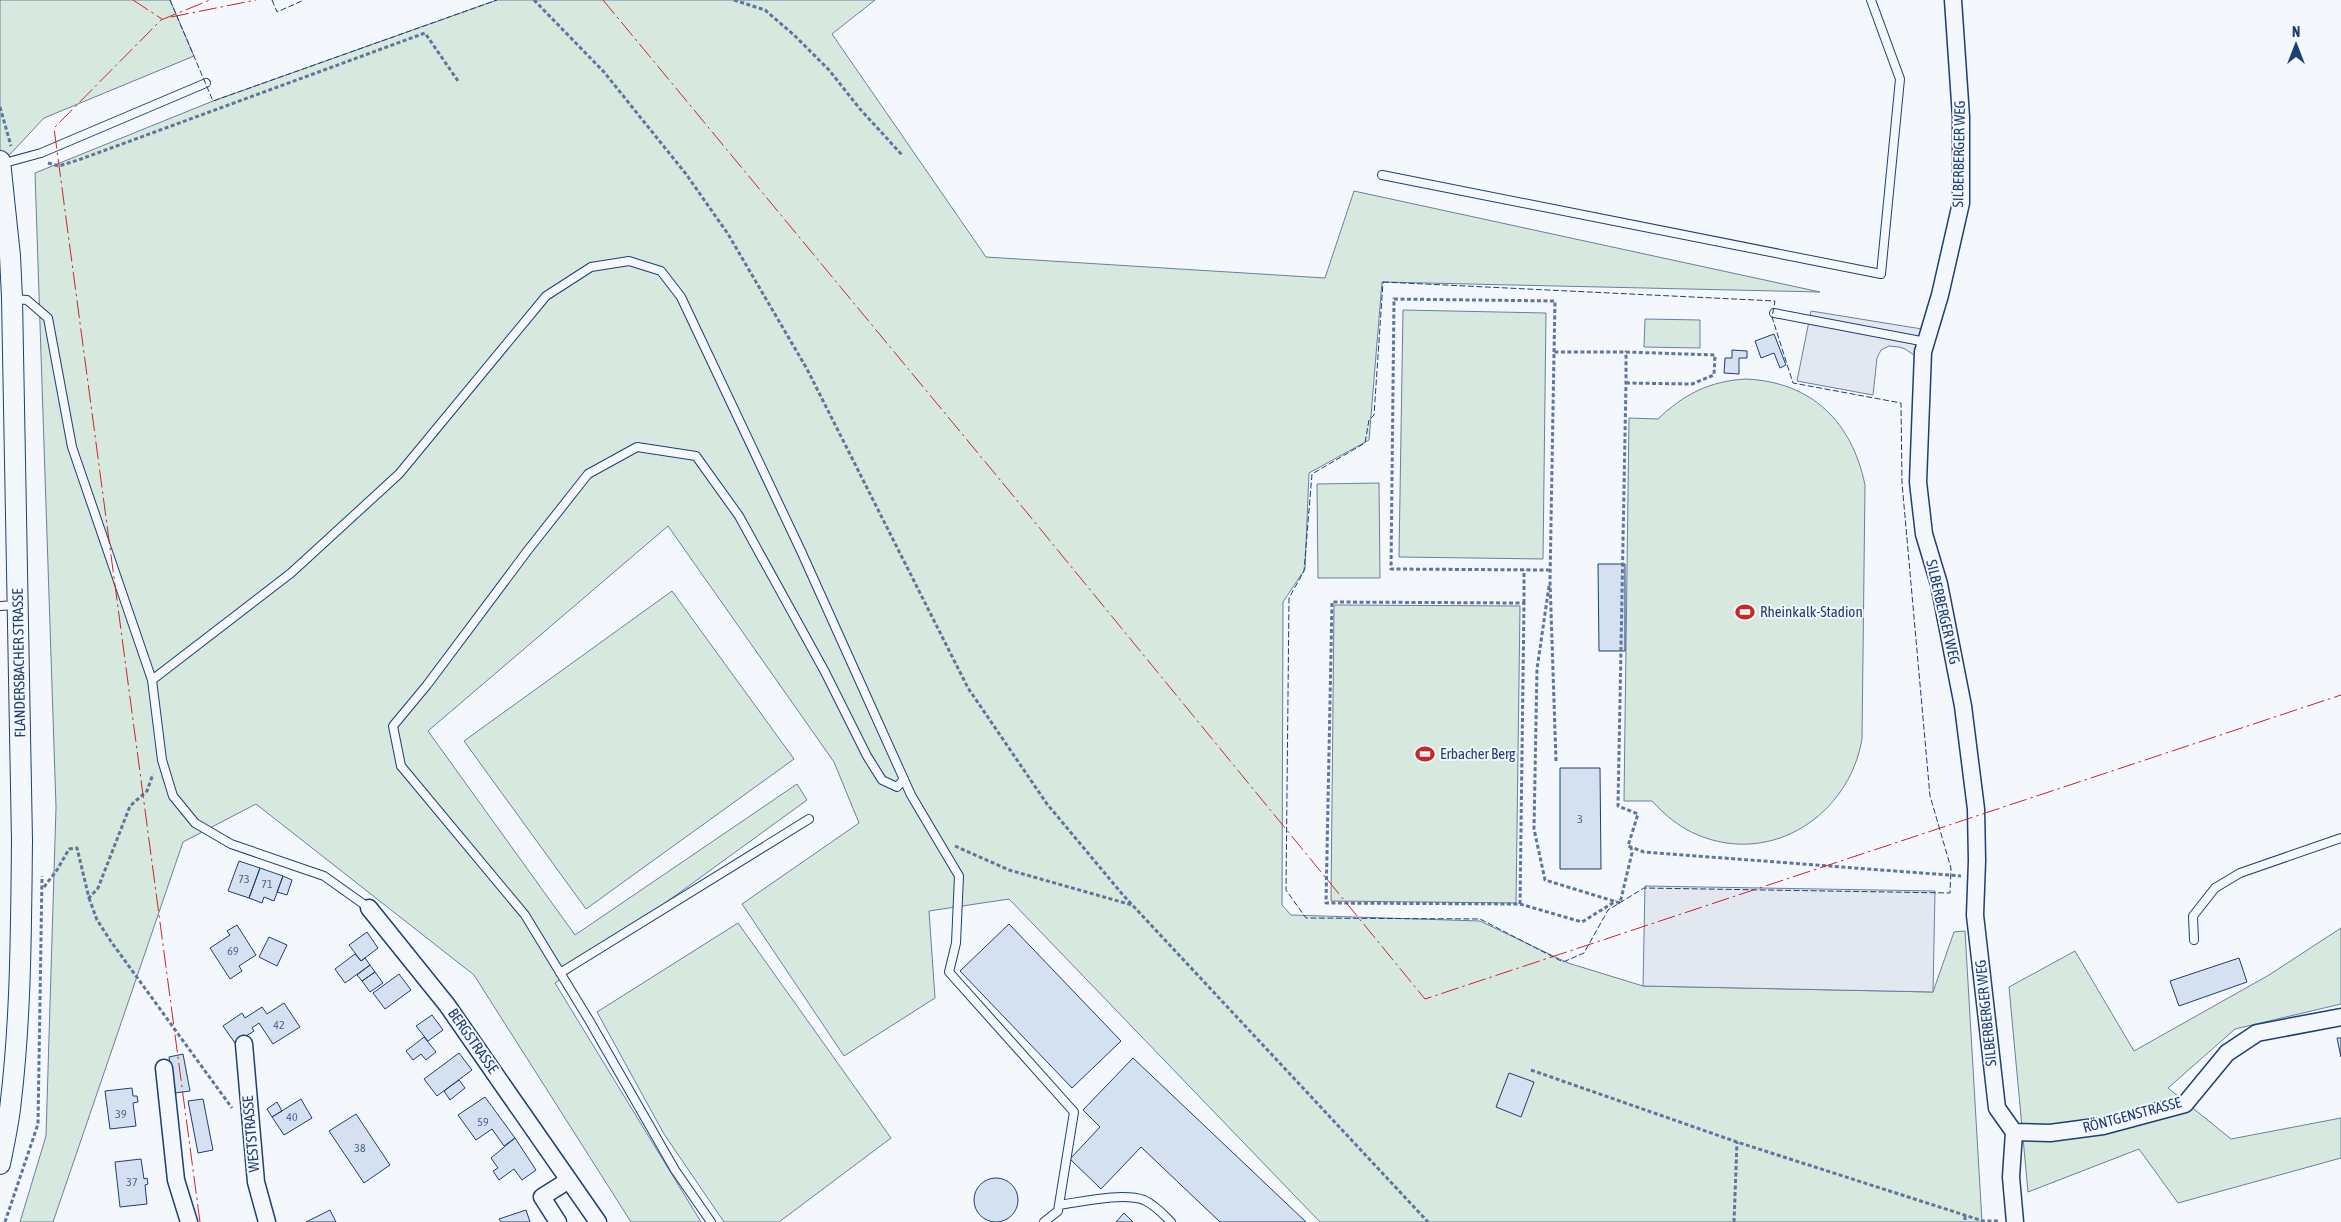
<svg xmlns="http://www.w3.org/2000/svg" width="2341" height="1222" font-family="'Asap Condensed',sans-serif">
  <rect width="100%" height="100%" fill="#f4f7fb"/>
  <path fill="#d7e8df" stroke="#687fa3" d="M0,0H170L194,56L44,118L0,165Z
    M497,0H875L832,34L986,257L1325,278L1354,191L1820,292L1382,282L1369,440L1309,473L1305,569L1283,602L1282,905L1291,915L1480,921L1568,963L1643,986L1933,992L1954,932L1965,931L1982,1222H1320L1009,899L929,911L935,998L844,1056L742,904L859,823L834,762L668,526L428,731L575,935L797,784L807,800L555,983L701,1222H631L474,975L256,804L183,842L53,1222H20L46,1136L56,807L35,173L213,101Z
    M1403,310L1546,313L1543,559L1399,557Z
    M1645,319L1700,320V348L1644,347Z
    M1746,379C1812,382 1852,422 1865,485L1862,739C1849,815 1772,866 1698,835C1680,828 1665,815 1652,801H1624L1629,418L1658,419C1684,394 1710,381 1746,379Z
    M1379,483L1380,578H1318L1317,484Z
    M672,591L794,759L586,909L464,741Z
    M1334,605L1520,606L1516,903L1331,901Z
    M738,923L891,1138L779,1222H724L664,1134L597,1012Z
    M2341,928V1004L2235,1029L2168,1088L2231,1139L2341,1118V1158L2178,1203L2139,1149L2028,1192L2009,987L2075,951L2134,1051L2269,975Z"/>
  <path fill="#e3e8f0" stroke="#687fa3" d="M1811,311L1922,329L1917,357L1905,349L1899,347L1889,346L1881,350L1877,358L1873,395L1797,381Z
    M1645,886L1935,891L1933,992L1643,986Z"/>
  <path fill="#d5e0f0" stroke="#1d3f73" d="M1774,334L1786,365L1780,368L1774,353L1761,358L1755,341Z
    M1732,350L1747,351V358H1739V374L1724,373L1725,358H1732Z
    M1598,564H1625V651H1599Z
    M1560,768H1600L1601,869H1560Z
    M239,861L260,868L249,898L228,891Z
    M260,868L283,876L274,901L264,897L262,903L249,898Z
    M283,876L292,880L287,895L277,892Z
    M1009,924L1121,1041L1072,1088L960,971Z
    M237,925L256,955L239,966L242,971L230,979L210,948L230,935L227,931Z
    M367,932L378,948L361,961L349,945Z
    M269,937L287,945L277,966L259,957Z
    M355,954L361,961L365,958L370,965L345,983L335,969Z
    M2239,958L2247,982L2179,1006L2170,981Z
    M370,965L375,972L362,981L357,975Z
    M375,972L383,983L370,992L362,981Z
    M399,974L411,990L385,1009L373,993Z
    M284,1003L300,1027L273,1044L259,1023L252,1028L254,1031L235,1043L223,1026L242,1013L245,1018L262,1007L267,1014Z
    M432,1015L443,1030L428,1041L416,1026Z
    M424,1037L436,1052L426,1060L421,1054L413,1060L406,1051Z
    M2337,1038H2341V1057Z
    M459,1053L472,1070L437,1096L424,1079Z
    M183,1054L190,1091L175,1093L169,1057Z
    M1133,1058L1306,1222H1220L1141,1147L1101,1189L1070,1159L1100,1127L1083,1110Z
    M1509,1073L1534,1082L1521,1117L1496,1107Z
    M459,1080L465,1088L450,1100L444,1091Z
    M132,1088L133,1096H137L138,1102L133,1103L136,1126L110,1129L105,1091Z
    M485,1097L515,1138L504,1146L492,1129L476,1140L458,1115Z
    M203,1099L213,1150L198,1153L188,1101Z
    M301,1099L312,1118L284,1135L272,1117Z
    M277,1102L282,1111L272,1117L267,1109Z
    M356,1114L390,1165L364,1183L329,1131Z
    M515,1138L536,1170L522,1180L514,1169L499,1180L493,1171L498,1168L491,1158Z
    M141,1159L144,1179L147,1178L148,1184L145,1185L147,1204L120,1207L115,1162Z
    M974 1200a22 22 0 1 1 44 0a22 22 0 1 1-44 0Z
    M330,1210L336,1222H306Z
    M526,1210L530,1222H501L499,1219Z
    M1124,1213L1133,1222H1116Z"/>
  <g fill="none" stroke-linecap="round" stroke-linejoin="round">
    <g stroke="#1d3f73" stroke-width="10">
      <path id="service" d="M1,164L41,153L206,83
        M1382,175L1881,274L1900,79L1871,0
        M14,299L27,300L48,318L72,447L152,680L162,760L173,796L195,823L231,844L324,876L369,908
        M1774,313L1926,342
        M0,606L18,605
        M152,680L291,573L399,474L546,296L591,267L629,261L661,271L681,297L801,551L911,795L959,876L956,943L949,972L1074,1112L1058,1211L1044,1222
        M2194,940L2193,916L2215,888L2240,873L2341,838
        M560,973L809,819
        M1059,1205C1081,1202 1123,1192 1144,1200C1155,1205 1163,1214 1171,1222
        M711,1222L675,1170L589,1020L525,915L401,766L393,726L427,685L528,550L588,474L637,447L696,456L739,516L825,672L867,756L882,780L897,787L904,779"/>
    </g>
    <g stroke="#1d3f73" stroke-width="19">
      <path id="minor" d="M1953,0L1961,117V203L1940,295L1923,352L1918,482L1924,534L1939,584L1963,706L1976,809L1977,861L1975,915L1997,1108L2014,1132L2011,1177L2015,1222
        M369,908L447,1005L598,1222
        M244,1044L256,1182L267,1222
        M164,1068L176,1180L189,1222
        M2014,1132L2050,1133L2103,1126L2185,1104L2227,1053L2257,1033L2341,1017
        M558,1222L542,1197L569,1180"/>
    </g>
    <g stroke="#1d3f73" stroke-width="22">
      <path id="tertiary" d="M0,161L10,256L12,298L22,841C21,927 21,1015 11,1100C9,1122 4,1143 0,1164"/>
    </g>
    <path stroke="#5e769c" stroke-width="3" stroke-dasharray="4 2.5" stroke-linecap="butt" d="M534,0L604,72L686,174L728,234L807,369L968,688L1047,804L1123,895L1428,1222
      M734,0L765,10L794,35L829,70L860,109L903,156
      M0,107L11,146
      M48,163L59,166L81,159L425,33L458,81
      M1626,383L1692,384L1714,375L1715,355L1626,352V383L1618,806L1638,814L1628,846L1644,852L1961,876
      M1550,570L1391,569L1394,299L1555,301L1554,352
      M1549,586L1537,669L1534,829L1545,880L1620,903L1632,853L1631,847
      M1524,603V570
      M1556,761L1550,581L1554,352H1626
      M955,846L1009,870L1132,905
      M44,887L57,870L69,849L77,848L89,898L98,888L130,806L147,791L153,774
      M89,898L97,920L112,943L232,1108
      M1520,904L1524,603L1332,602L1326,903L1520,904L1582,922L1616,901
      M1531,1070L1737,1142L1983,1221H1998
      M1965,1216V1222
      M5,1222L38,1124L42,876
      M1734,1222L1737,1142"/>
    <use href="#service" stroke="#f4f7fb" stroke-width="8"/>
    <use href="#minor" stroke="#f4f7fb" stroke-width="16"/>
    <use href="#tertiary" stroke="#f4f7fb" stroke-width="20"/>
    <path stroke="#1d3f73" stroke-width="1" stroke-dasharray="6 2.5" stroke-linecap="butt" d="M170,0L213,101L497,0
      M272,0L277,12L304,0
      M1383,282L1775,301L1772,317L1793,383L1901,403L1902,483L1930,796L1951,868L1950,893L1644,888L1608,910L1584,953L1563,962L1480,919L1306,918L1286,890L1289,598L1304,571L1312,474L1365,443L1369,420L1374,415Z"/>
    <path stroke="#c62828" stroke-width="1" stroke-dasharray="18 4 2.5 4" stroke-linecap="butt" d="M133,0L162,19
      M603,0L1006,487L1425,999L2341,695
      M171,17L256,0
      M200,1222L54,128L161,20L210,0"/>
  </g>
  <defs>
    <g id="stadium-bare" transform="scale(1.5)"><path d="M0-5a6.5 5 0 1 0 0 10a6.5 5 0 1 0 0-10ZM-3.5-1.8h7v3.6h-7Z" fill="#c62828" stroke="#f4f7fb" stroke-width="2.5" paint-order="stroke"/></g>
  </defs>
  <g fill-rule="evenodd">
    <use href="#stadium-bare" x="1745" y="612"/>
    <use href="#stadium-bare" x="1425" y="754"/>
  </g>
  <g text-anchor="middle" stroke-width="4" stroke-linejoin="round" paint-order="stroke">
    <g font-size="12" fill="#4b6792">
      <text x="1580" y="823">3</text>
      <text x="244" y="883">73</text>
      <text x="267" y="888">71</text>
      <text x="233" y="955">69</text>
      <text x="279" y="1029">42</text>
      <text x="121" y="1118">39</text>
      <text x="292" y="1121">40</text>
      <text x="483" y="1126">59</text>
      <text x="360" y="1152">38</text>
      <text x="132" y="1186">37</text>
    </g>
    <g font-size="15" fill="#1d3f73" stroke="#f4f7fb">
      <text transform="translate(1959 154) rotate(-89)" y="5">SILBERBERGER WEG</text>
      <text transform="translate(1943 612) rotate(77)" y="5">SILBERBERGER WEG</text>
      <text transform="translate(19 663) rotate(-91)" y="5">FLANDERSBACHER STRASSE</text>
      <text transform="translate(1986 1013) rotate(-96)" y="5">SILBERBERGER WEG</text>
      <text transform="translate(473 1041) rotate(55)" y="5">BERGSTRASSE</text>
      <text transform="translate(2132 1115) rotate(-15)" y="5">RÖNTGENSTRASSE</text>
      <text transform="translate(251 1134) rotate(-95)" y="5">WESTSTRASSE</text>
    </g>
    <g font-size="15" fill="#1d3f73" stroke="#f4f7fb" text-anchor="start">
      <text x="1760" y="617">Rheinkalk-Stadion</text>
      <text x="1440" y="759">Erbacher Berg</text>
    </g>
  </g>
  <g transform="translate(2296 45)" stroke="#f4f7fb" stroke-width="4" paint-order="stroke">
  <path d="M0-4L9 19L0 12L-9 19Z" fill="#1d3f73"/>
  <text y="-8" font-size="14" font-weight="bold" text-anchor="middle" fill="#1d3f73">N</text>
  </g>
</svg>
